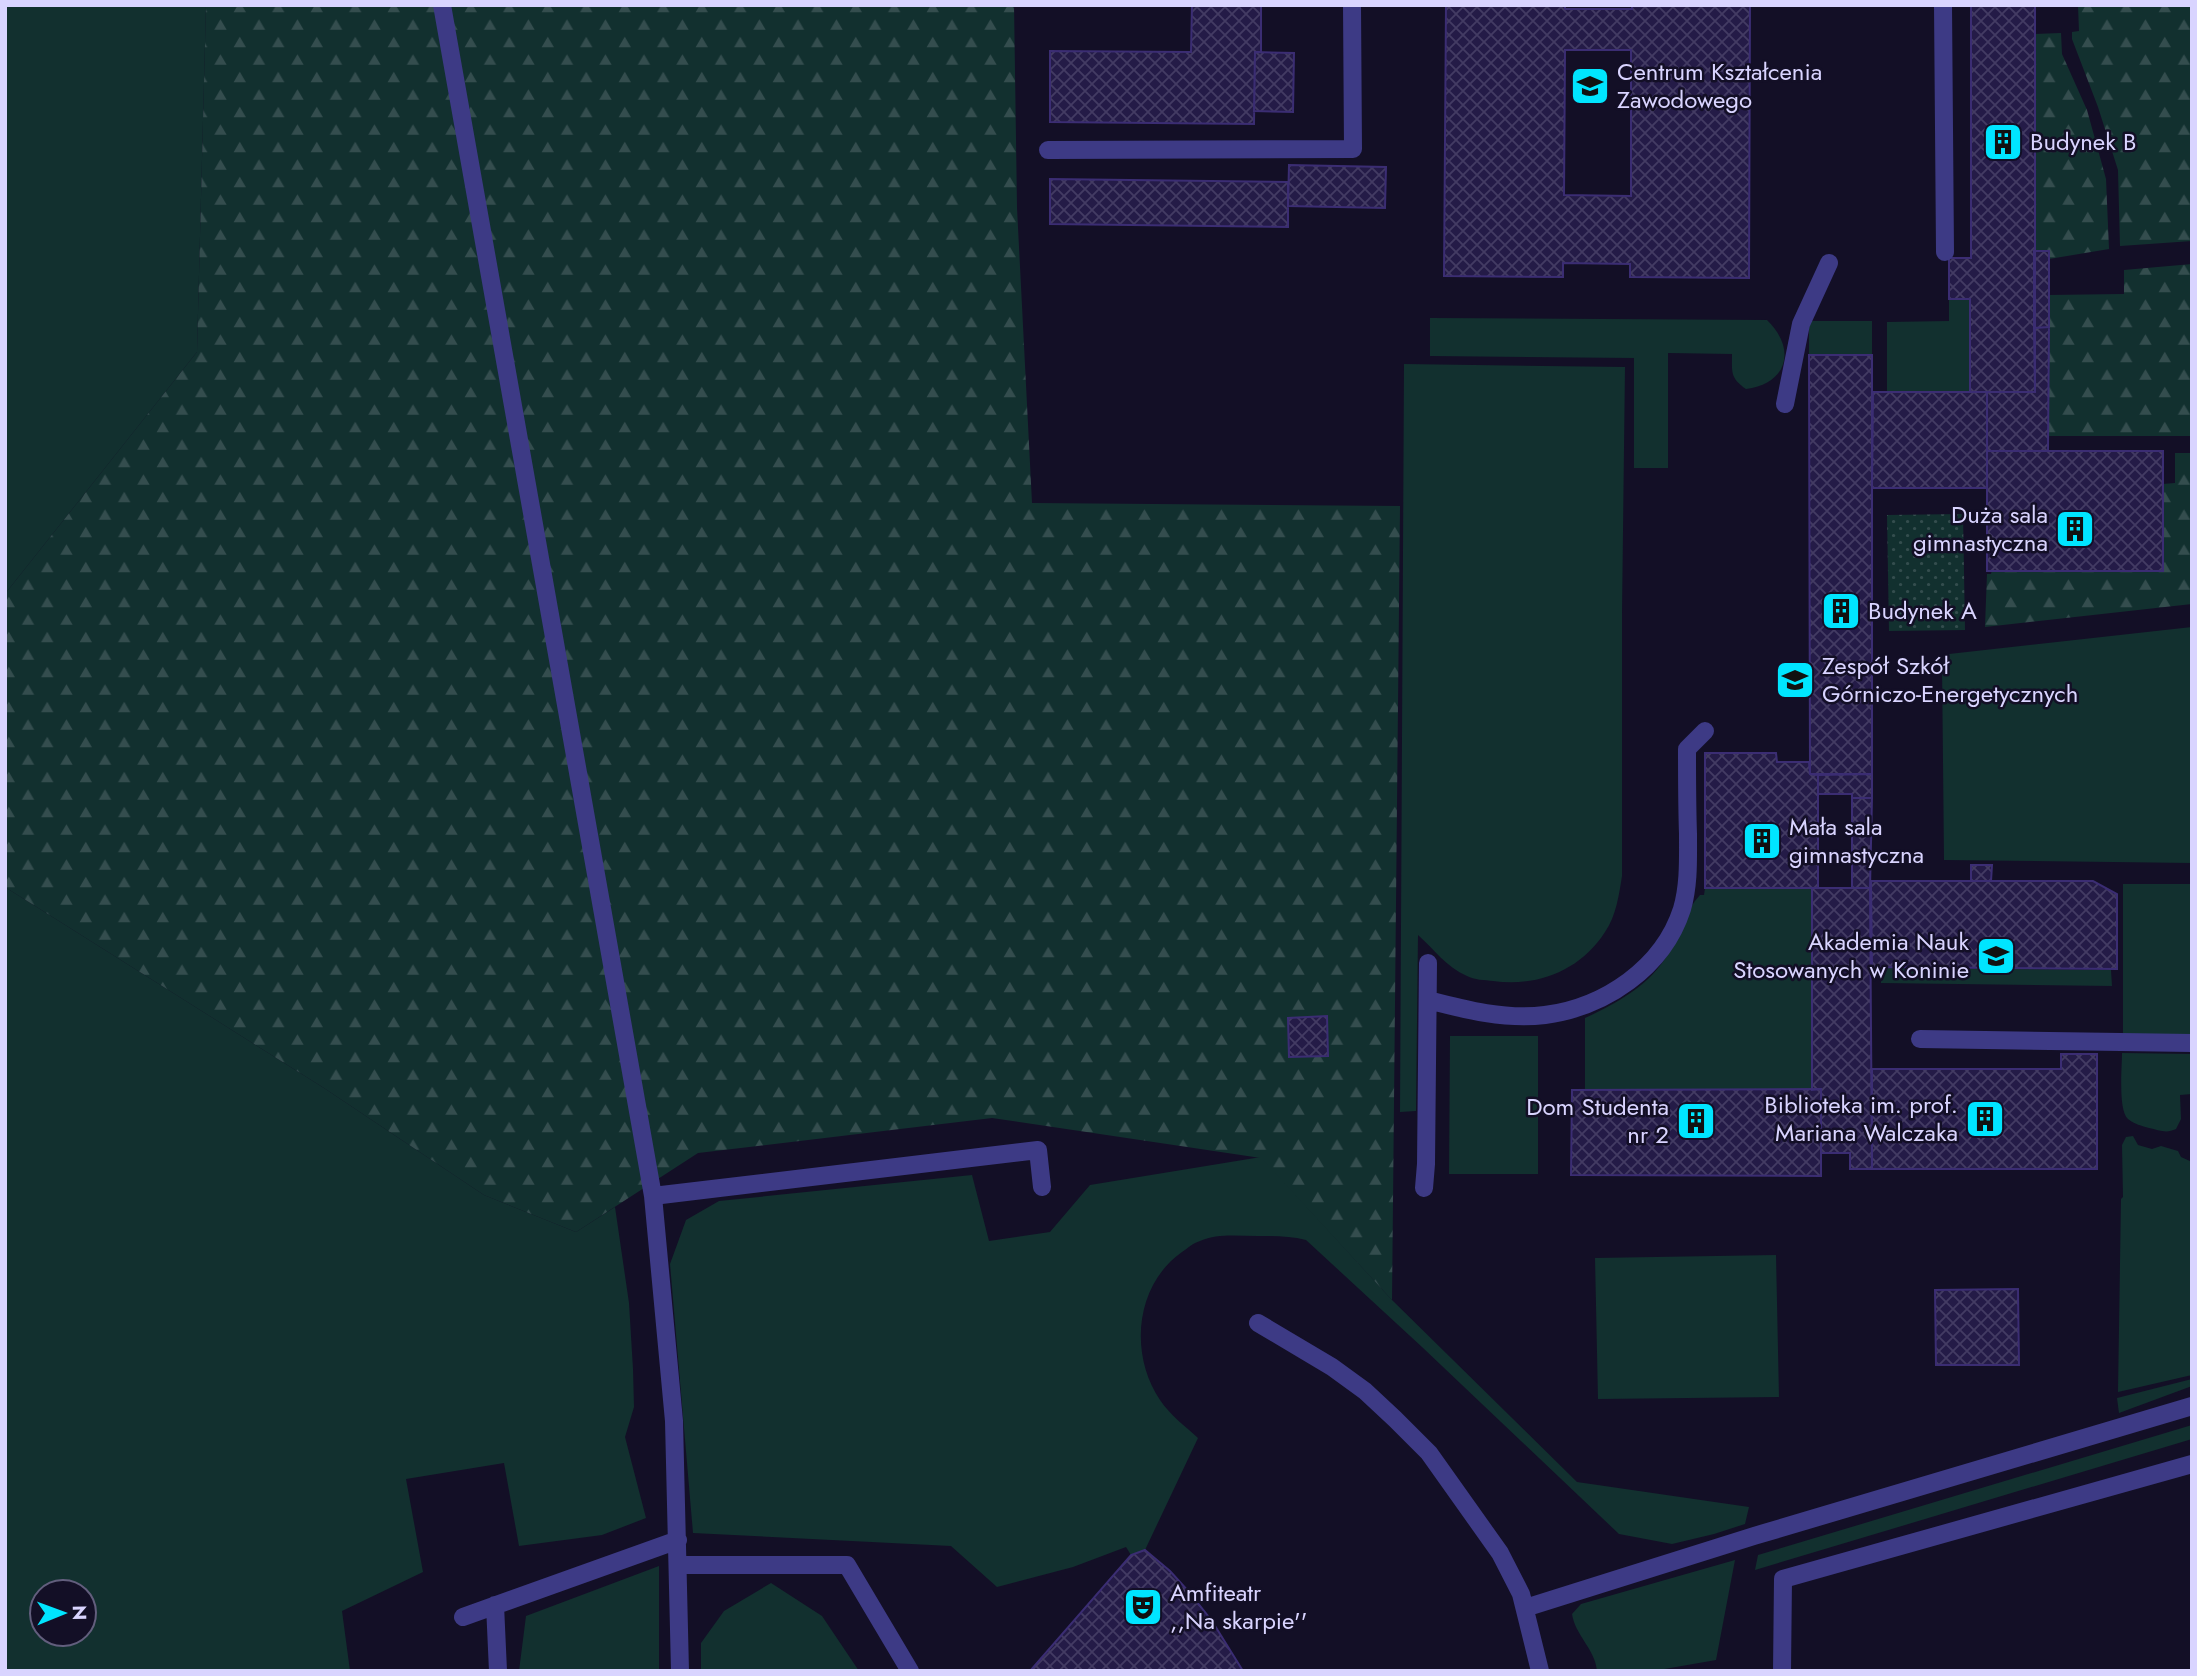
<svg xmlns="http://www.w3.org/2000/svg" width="2197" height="1676" font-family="Jost,sans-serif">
  <defs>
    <pattern id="forest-firs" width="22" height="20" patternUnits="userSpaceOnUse" patternTransform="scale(1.75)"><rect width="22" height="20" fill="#12302f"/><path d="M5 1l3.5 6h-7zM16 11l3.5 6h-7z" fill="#344d4e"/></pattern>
    <pattern id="park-dots" width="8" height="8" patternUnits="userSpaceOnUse" patternTransform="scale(1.75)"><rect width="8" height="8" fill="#12302f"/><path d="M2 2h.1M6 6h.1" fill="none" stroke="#344d4e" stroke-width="1.8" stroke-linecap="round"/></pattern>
    <pattern id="building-cross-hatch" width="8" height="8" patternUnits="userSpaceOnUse" patternTransform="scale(1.75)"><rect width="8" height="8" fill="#241b47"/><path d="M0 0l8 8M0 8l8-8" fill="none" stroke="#433b63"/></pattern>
  </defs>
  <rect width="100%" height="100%" fill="#130f26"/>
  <path fill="#12302f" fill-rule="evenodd" d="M5,5H206L197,352L5,594Z
    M1949,299H1970V392H1887V322L1949,321Z
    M1430,318L1767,320C1796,348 1789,383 1746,389C1730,378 1732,372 1732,354L1668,353V468H1634V358L1430,356Z
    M1809,321H1872V355H1809Z
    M1404,364L1625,367L1622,614V876C1619,895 1616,916 1605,932C1580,971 1537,987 1493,981C1485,980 1474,980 1467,976C1446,967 1434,949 1418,935L1416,1111L1400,1112Z
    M2192,627V863L1944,860L1942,664L1949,654Z
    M2123,884H2192V1036H2123Z
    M5,887L324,1088L484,1195L576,1232L615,1207L629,1303L633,1369L634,1407L625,1437L646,1518L602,1535L519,1546L504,1463L406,1479L423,1572L342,1611L350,1671H5ZM42,1592H84V1634H42Z
    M1705,888H1812V1090L1585,1089V1018C1617,1003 1651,985 1669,952C1679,934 1685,911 1700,895H1704Z
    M1881,968L2111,970L2112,986L1881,983Z
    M1450,1036H1538V1174H1449Z
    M2122,1053L2192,1054V1094L2180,1095L2181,1119L2176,1129C2166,1134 2159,1130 2149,1128C2142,1126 2134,1124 2128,1119C2118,1110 2122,1068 2122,1053Z
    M2133,1136L2138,1145L2152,1149L2161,1146L2178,1151L2181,1157L2192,1162V1375L2118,1392L2121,1199L2123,1197L2122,1145L2126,1137Z
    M1261,1157L1392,1300L1577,1482L1749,1507L1745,1524L1714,1534L1672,1544L1619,1534L1422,1347L1306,1240C1290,1236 1275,1236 1258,1236C1238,1236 1218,1233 1200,1241C1193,1243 1188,1248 1182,1252C1135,1285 1129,1354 1160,1400C1170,1415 1185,1426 1198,1438L1145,1550L1131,1555L1126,1547L1073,1567L997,1587L951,1546L693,1533L670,1264L686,1220L719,1201L972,1175L989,1241L1050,1232L1090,1185Z
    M1776,1255L1779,1397L1598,1399L1595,1258Z
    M2192,1379V1386L2119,1413L2117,1398Z
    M2192,1425V1439L1755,1570L1758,1555Z
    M1735,1560L1716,1660L1653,1671H1597C1595,1649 1575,1635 1572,1614L1581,1604Z
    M659,1566V1671H519L526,1616Z
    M771,1583L822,1616L859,1671H701V1643L724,1611Z"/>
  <path fill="url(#forest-firs)" d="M206,5H1014L1017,208L1032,503L1400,506L1392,1300L1261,1158L992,1118L698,1153L576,1232L484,1195L324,1088L5,887V594L197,352Z
    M2078,5H2192V241L2120,246L2118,170L2098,107L2072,39V32L2079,31Z
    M2061,33L2062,54L2087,110L2106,179L2109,249L2049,259V252L2034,251L2035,34Z
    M2192,264V436H2049V295L2124,294V270Z
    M2175,453H2192V604L1985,627L1987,574H1991L1992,570L2162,571L2163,484L2175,483Z"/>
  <path fill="url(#park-dots)" d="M1963,514L1965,630L1889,631L1887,515Z"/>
  <path fill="url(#building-cross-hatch)" stroke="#3b2d73" stroke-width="2" fill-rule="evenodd" d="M1192,5H1261V52H1255L1254,124L1050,122V51L1191,52Z
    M1446,5H1565V9H1632V5H1750L1749,278L1630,277V264L1563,263V277L1444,276ZM1565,50H1631V196L1564,195Z
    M1971,5H2035V392H1970V299H1949V258H1971Z
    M1255,52L1294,53L1293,112L1254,111Z
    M1289,165L1386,167L1385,208L1288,206Z
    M1050,179L1288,182V227L1050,224Z
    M2034,251H2049V327L2034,328Z
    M2049,327L2048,451H1987V392H2035L2034,328Z
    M1809,355H1872V774H1810Z
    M1873,392H1987V488H1872Z
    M1987,451H2163V571H1987Z
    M1705,753H1776L1777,762H1809L1810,774L1818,775V888H1705Z
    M1872,774V798H1852V794H1818V775Z
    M1852,798H1872L1870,888H1852Z
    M1971,865H1992L1991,881H1971Z
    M1871,881H2093L2117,894V969L1872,967Z
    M1812,888H1870L1872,1169H1850V1153H1821V1089L1812,1090Z
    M1327,1016L1328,1056L1289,1057L1288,1018Z
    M2061,1054H2097V1169H1872V1069H2061Z
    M1821,1089V1176L1571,1175L1572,1090Z
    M2018,1289L2019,1365H1936L1935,1290Z
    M1145,1550L1170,1571L1189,1592L1212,1621L1243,1671H1030L1131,1555Z"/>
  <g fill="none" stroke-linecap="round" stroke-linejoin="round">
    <path stroke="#3d3a85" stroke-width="18" d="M442,5L653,1196L674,1421L680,1671
      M1943,5L1945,252
      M1048,150L1353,149L1352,5
      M1785,404L1801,324L1829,263
      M1428,1000C1466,1010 1506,1020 1545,1015C1605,1007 1663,968 1682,909C1689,885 1688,860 1688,834C1687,806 1687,777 1687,749L1705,731
      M1920,1039L2192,1043
      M1424,1188L1426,1164L1428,963
      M653,1196L1038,1150L1042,1187
      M679,1565H847L910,1671
      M495,1605L498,1671
      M463,1617L678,1540
      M1782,1671L1783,1579L2192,1464"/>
    <path stroke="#3d3a85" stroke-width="18" d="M1258,1323L1332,1367L1365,1391L1395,1419L1429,1453L1500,1553L1521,1594L1540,1671
      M1525,1608L1754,1536L2192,1406"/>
  </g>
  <defs>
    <g id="school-square" transform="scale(2.0125)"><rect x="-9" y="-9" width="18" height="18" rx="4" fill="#00e5ff" stroke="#130f26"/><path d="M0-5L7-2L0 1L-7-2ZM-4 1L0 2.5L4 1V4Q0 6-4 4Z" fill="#111"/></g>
    <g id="building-square" transform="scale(2.0125)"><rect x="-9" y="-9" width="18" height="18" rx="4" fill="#00e5ff" stroke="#130f26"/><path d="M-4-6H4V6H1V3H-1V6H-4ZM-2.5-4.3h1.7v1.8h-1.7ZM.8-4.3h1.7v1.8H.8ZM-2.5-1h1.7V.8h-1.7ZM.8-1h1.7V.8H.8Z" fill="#111"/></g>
    <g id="university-square" transform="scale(2.0125)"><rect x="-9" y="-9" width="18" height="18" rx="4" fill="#00e5ff" stroke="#130f26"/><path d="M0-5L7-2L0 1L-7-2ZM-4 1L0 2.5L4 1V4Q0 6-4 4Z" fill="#111"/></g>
    <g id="theatre-square" transform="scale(2.0125)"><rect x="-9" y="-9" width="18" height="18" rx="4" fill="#00e5ff" stroke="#130f26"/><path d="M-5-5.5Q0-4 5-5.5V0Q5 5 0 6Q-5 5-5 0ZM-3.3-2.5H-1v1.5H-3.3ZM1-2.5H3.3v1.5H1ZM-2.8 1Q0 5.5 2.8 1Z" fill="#111"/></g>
  </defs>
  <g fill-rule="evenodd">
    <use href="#school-square" x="1590" y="86"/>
    <use href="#building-square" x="2003" y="142"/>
    <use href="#building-square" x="2075" y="529"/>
    <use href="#building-square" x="1841" y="611"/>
    <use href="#school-square" x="1795" y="680"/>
    <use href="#building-square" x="1762" y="841"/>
    <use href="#university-square" x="1996" y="956"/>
    <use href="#building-square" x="1985" y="1119"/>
    <use href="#building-square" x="1696" y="1121"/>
    <use href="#theatre-square" x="1143" y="1607"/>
  </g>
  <g text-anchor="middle" stroke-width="5" stroke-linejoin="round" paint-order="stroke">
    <g font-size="24" fill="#d9d4ff" stroke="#130f26" text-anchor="start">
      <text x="1617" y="80">Centrum Kształcenia<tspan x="1617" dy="28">Zawodowego</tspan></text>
      <text x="2030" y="150">Budynek B</text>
      <text x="2048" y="523" text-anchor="end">Duża sala<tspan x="2048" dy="28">gimnastyczna</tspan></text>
      <text x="1868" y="619">Budynek A</text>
      <text x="1822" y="674">Zespół Szkół<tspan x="1822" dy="28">Górniczo-Energetycznych</tspan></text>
      <text x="1789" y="835">Mała sala<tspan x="1789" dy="28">gimnastyczna</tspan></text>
      <text x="1969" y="950" text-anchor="end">Akademia Nauk<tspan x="1969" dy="28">Stosowanych w Koninie</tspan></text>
      <text x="1958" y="1113" text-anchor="end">Biblioteka im. prof.<tspan x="1958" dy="28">Mariana Walczaka</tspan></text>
      <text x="1669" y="1115" text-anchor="end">Dom Studenta<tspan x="1669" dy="28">nr 2</tspan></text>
      <text x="1170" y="1601">Amfiteatr<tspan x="1170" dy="28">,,Na skarpie''</tspan></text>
    </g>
  </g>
  <rect width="2197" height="1676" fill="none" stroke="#d9d4ff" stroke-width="14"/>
  <g transform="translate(63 1613) rotate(89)"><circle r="33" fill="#130f26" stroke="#625e7d" stroke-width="2"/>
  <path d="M0-5L12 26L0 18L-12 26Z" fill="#00e5ff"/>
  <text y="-10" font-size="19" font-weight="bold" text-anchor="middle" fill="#d9d4ff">N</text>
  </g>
</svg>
